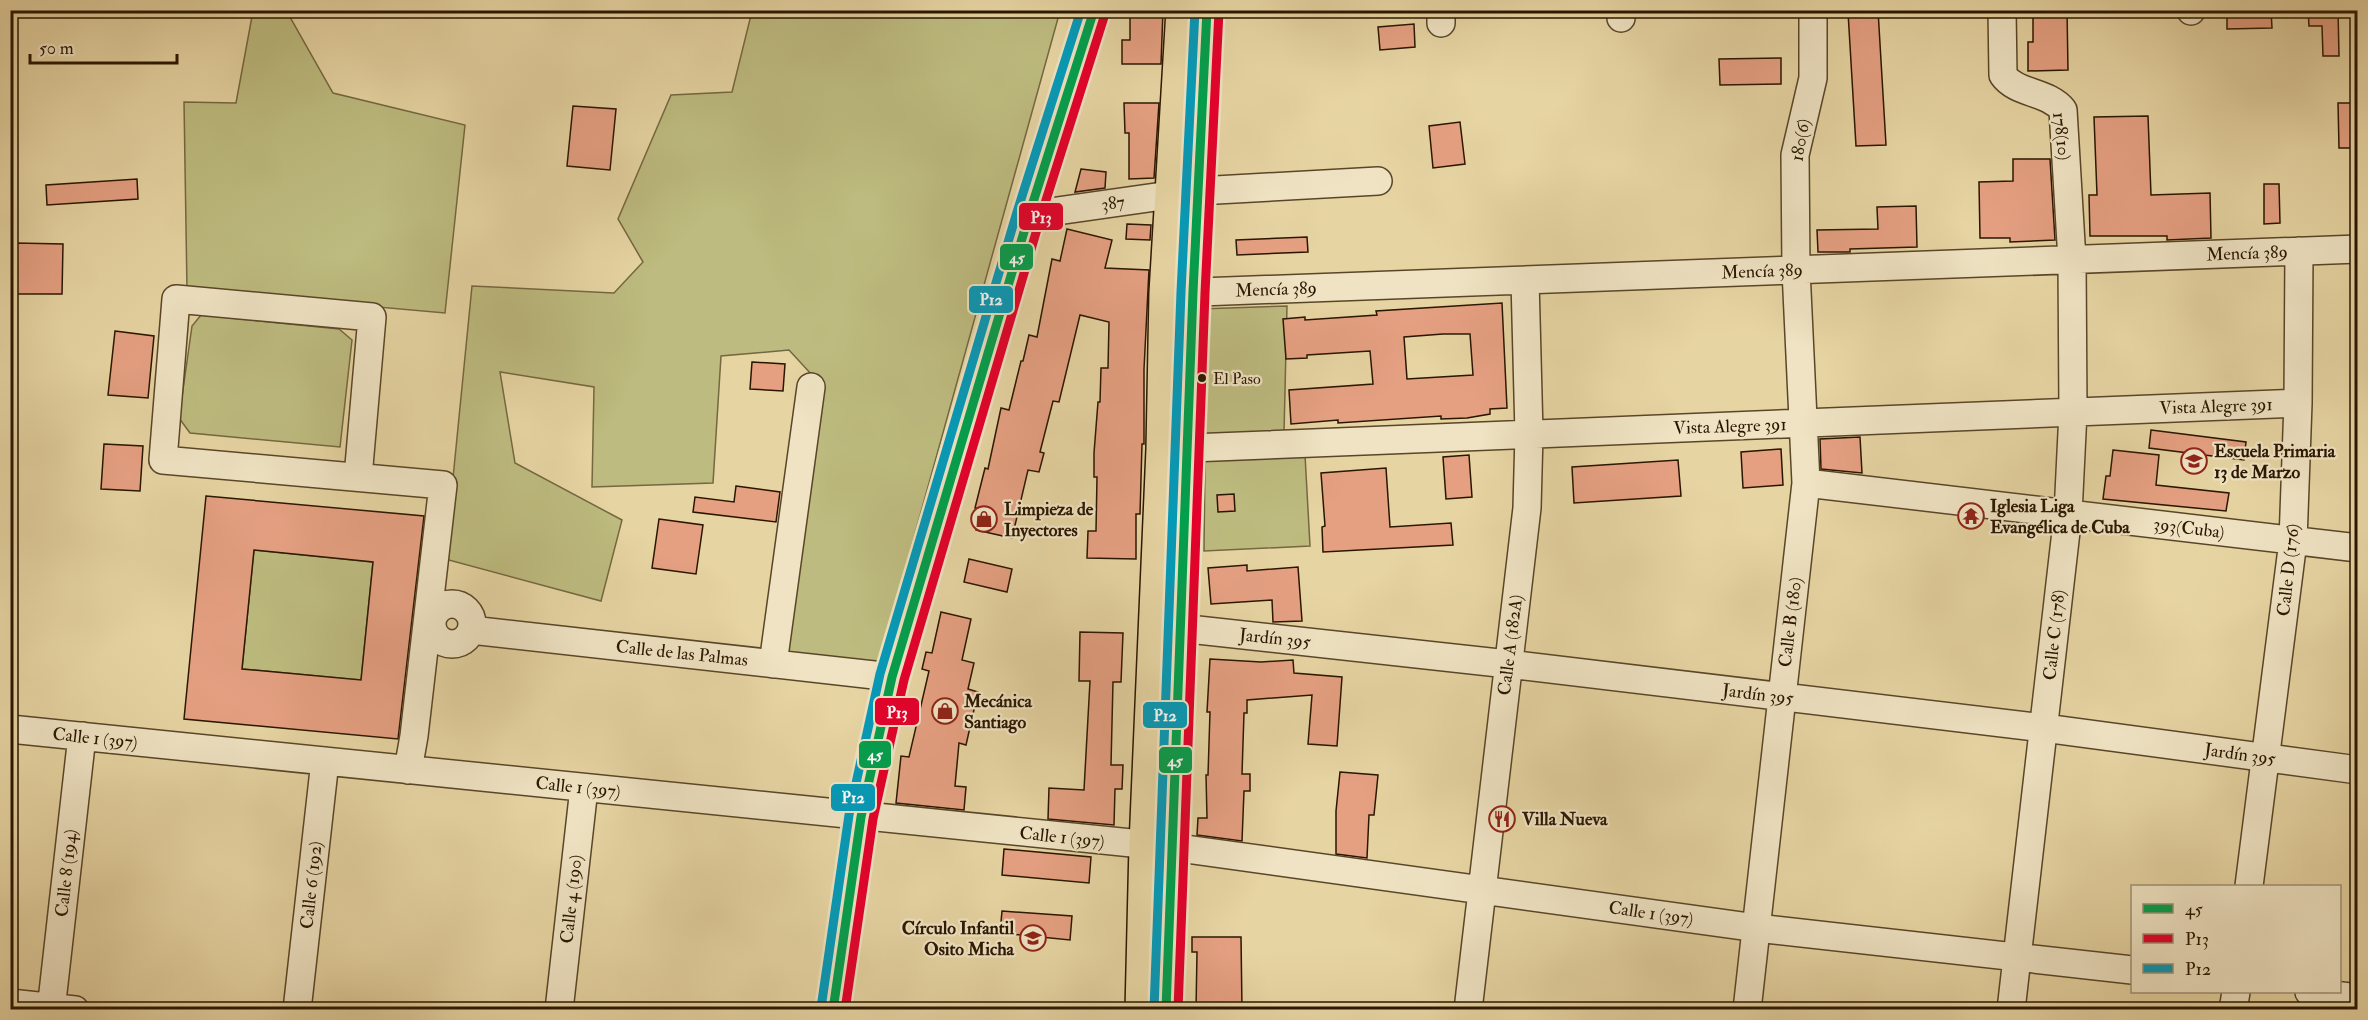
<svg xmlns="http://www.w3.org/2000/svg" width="2368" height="1020" font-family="'IM FELL Double Pica',serif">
  <rect width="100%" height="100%" fill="#e6d4a2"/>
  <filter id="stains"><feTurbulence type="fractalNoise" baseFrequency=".00333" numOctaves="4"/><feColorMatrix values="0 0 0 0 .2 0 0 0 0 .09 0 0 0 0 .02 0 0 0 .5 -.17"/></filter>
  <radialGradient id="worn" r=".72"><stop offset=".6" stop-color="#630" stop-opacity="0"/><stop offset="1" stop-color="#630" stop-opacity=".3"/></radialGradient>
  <path fill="#bdbb7f" stroke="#746840" stroke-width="1.5" d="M1233,10L1431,11L1233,14Z
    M253,11H295L290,17L333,93L465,125L445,313L187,290L184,102L236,103Z
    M752,11H1060L878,667L784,655L824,388L789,350L721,356L713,483L592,487L594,387L500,372L515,463L622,520L601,601L445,559L472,286L614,293L643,262L618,219L671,95L732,92Z
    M1287,306L1284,433L1203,436L1199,309Z
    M201,315L339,329L352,340L340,447L190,433L179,418L192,326Z
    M1305,455L1310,546L1204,551L1205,461Z
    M254,550L373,562L361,680L242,669Z"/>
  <path fill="#e5a082" stroke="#2a1600" stroke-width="1.5" fill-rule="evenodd" d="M1130,10H1163L1161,64H1122V40H1130Z
    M1871,10H1878L1886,145L1856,146L1848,12Z
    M2033,10H2067L2068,70L2028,71V42H2033Z
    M2227,10H2271L2272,28L2227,29Z
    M2308,10H2338L2339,56H2323L2322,26H2309Z
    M1414,24L1415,47L1380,50L1378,27Z
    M1781,58V84L1720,85L1719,59Z
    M1124,103H1159L1154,178L1129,179V133H1125Z
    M2338,103H2358V148H2339Z
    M573,106L616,109L610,170L567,166Z
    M2148,116L2151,195L2210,193L2211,238L2167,240V236H2090L2089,195H2097L2094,117Z
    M1460,122L1465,164L1433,168L1429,126Z
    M2013,159H2050L2055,240L2010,242V238H1980L1979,182L2013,181Z
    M1081,169L1106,172L1105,188L1075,192Z
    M137,179L138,199L47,205L46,185Z
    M2264,184H2279L2280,223L2264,224Z
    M1916,206L1917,247L1850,249V252H1818L1817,230L1878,229L1877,207Z
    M1127,224L1151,225L1150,240L1126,239Z
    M1067,229L1112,240L1105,268L1149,270L1144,369V444H1142L1140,514H1136V559L1087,558L1088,531H1096L1097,477H1094V453L1098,402H1100L1101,368H1108L1109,322L1080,315L1059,402L1053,401L1040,452L1044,453L1039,472L1028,470L1012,538L976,530L981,509L975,508L985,468L988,469L1001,408L1009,410L1021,361H1023L1029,335L1037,337L1052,259L1060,261Z
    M1307,237L1308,252L1237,255L1236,240Z
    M16,243L63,244L62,294H15Z
    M1502,303L1507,408L1490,409V414L1467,418L1441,419V416L1338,423V420L1291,424L1289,390L1373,384L1370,351L1307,355V358L1286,359L1283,319L1305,317V320L1377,315L1376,311ZM1443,334H1470L1473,375L1407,379L1404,337Z
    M115,331L154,336L148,398L108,395Z
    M752,362L785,364L783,391L750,389Z
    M2151,430L2246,442L2244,460L2149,448Z
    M1860,437L1862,473L1821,469L1820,439Z
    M104,444L143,446L140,491L101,489Z
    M1781,449L1783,485L1743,488L1741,452Z
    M2113,450L2159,455L2156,485L2229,493L2226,511L2103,499L2106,476H2110Z
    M1469,455L1472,497L1446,499L1443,457Z
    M1678,460L1681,496L1574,503L1572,467Z
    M1386,468L1390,527L1451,523L1453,545L1323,552L1322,527L1325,526L1321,473Z
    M736,486L780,492L776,522L693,512L695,497L734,502Z
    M1234,494L1235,511L1218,512L1217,495Z
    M206,496L424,516L398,739L184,719ZM254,550L373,562L361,680L242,669Z
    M659,519L703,525L696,574L652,568Z
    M969,559L1012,569L1007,592L964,582Z
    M1247,565V571L1298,567L1302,621L1273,622L1272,600L1211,604L1208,568Z
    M941,612L971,619L962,660L974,663L968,689L978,692L966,745L959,743L955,786L966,787L964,810L896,803L901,756L909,757L929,671L922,669L926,652L932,653Z
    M1080,632L1123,633L1121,682H1113L1111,765H1123L1122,789H1115L1114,825L1048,819L1049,788L1084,790L1090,681H1079Z
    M1210,659L1261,662L1293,660L1294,673L1342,677L1337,746L1308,744L1312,695L1247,700V713H1244L1242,774H1250V791H1244L1242,841L1197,835L1198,818H1207L1206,775H1208L1210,712H1207Z
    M1340,772L1378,775L1374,815H1369L1367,858L1336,854V811Z
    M1004,849L1091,857L1089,883L1002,875Z
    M1002,911L1072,916L1070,940L1000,933Z
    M1192,937H1241L1242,1010H1196L1197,952H1192Z"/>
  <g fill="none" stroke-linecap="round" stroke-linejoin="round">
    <g stroke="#594628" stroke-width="30">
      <path id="minor" d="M1441,10V23
        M2002,10L2003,75C2016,94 2048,91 2063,110L2072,260L2073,412L2068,514L2011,1010
        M2191,10V11
        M1621,18V10
        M1029,215L1198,191L1378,181
        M1174,293L2358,249
        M1166,449L2298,403
        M358,477L372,317L176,299L163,460L443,485L414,736L408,770
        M1806,483L2358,548
        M432 624a20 20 0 1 1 40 0a20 20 0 1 1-40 0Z
        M1161,626L1508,664L2044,728L2358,770
        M471,630L892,677
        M773,664L811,387
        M10,729L1171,847L1757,928L2132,970
        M2249,886L2293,541L2298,403L2299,251
        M2309,992L2358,998
        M10,1003L75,1010
        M51,1010L82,736
        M297,1010L325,761
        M559,1010L584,788
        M1468,1010L1527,508L1529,434L1525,280
        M1747,1010L1806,483L1796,270L1795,155L1813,78V10
        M2233,1010L2236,992"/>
    </g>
    <g stroke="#2a1600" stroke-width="36">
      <path id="major" d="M833,1010L861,817L892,677L1029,215L1094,10
        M1142,1010L1146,845L1163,449L1166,293L1183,10
        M1166,1010L1193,292L1207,10"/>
    </g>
    <use href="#minor" stroke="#efe3c3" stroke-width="27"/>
    <use href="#major" stroke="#e6d4a2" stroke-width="33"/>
    <g stroke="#efe3c3" stroke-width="14">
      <path id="bus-1" d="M833,1010L861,817L892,677L1029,215L1094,10
        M1166,1010L1193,292L1207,10"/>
    </g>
    <g stroke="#efe3c3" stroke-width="14">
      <path id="bus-2" d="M845,1010L873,819L904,680L1040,219L1105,14
        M1178,1010L1205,293L1219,11"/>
    </g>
    <g stroke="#efe3c3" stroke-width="14">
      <path id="bus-3" d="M821,1008L849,815L880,674L1017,212L1081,10
        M1154,1010L1181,292L1195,10"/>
    </g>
    <use href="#bus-1" stroke="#029f4d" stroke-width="9"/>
    <use href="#bus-2" stroke="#e4002b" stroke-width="9"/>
    <use href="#bus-3" stroke="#049ab9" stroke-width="9"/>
  </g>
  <defs>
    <g id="school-ring" transform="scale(1.35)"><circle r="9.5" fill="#efe3c3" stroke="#8f2418" stroke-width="1.5"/><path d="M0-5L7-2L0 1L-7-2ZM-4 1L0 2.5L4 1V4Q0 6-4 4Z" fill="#8f2418"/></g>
    <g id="temple-ring" transform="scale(1.35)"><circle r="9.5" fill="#efe3c3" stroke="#8f2418" stroke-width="1.5"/><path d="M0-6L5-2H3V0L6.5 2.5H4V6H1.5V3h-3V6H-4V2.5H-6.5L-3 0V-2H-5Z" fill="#8f2418"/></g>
    <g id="shop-ring" transform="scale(1.35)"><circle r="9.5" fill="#efe3c3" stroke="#8f2418" stroke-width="1.5"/><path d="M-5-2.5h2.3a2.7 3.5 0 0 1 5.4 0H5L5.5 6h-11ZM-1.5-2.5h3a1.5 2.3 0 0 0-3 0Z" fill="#8f2418"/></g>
    <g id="restaurant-ring" transform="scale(1.35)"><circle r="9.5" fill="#efe3c3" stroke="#8f2418" stroke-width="1.5"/><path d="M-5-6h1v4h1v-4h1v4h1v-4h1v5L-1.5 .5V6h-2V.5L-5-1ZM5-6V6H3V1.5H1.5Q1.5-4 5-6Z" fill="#8f2418"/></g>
  </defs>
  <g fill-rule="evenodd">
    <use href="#school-ring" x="2194" y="461"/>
    <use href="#temple-ring" x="1971" y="516"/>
    <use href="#shop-ring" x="984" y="519"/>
    <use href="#shop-ring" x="945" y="711"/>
    <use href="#restaurant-ring" x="1502" y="819"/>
    <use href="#school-ring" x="1033" y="938"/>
  </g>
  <circle fill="#2a1600" stroke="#efe3c3" stroke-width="2" cx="1202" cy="378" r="5"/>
  <g text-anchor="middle" stroke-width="4.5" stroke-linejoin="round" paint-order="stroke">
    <g font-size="16" fill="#2a1600" stroke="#efe3c3" text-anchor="start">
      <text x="1213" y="384">El Paso</text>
    </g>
    <g font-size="18" fill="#2a1600" stroke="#efe3c3">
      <text transform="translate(2062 136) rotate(83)" y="6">178(10)</text>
      <text transform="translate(1800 140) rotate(-80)" y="6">180(6)</text>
      <text transform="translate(1113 203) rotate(-8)" y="6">387</text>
      <text transform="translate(2247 253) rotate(-2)" y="6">Mencía 389</text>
      <text transform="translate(1762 271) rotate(-2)" y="6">Mencía 389</text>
      <text transform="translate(1276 289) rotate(-2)" y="6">Mencía 389</text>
      <text transform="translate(2216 406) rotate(-2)" y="6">Vista Alegre 391</text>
      <text transform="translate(1730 426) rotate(-2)" y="6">Vista Alegre 391</text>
      <text transform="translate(2189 528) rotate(7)" y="6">393(Cuba)</text>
      <text transform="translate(2288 570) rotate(-84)" y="6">Calle D (176)</text>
      <text transform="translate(1790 622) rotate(-83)" y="6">Calle B (180)</text>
      <text transform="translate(2054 635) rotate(-84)" y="6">Calle C (178)</text>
      <text transform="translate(1275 638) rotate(6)" y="6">Jardín 395</text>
      <text transform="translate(1510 645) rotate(-83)" y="6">Calle A (182A)</text>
      <text transform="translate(682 653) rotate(6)" y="6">Calle de las Palmas</text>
      <text transform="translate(1758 694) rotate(7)" y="6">Jardín 395</text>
      <text transform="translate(95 738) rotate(6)" y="6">Calle 1 (397)</text>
      <text transform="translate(2240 754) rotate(8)" y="6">Jardín 395</text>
      <text transform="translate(578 787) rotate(6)" y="6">Calle 1 (397)</text>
      <text transform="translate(1062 837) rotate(6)" y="6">Calle 1 (397)</text>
      <text transform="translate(66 873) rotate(-84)" y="6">Calle 8 (194)</text>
      <text transform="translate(311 885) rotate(-84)" y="6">Calle 6 (192)</text>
      <text transform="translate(571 899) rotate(-84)" y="6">Calle 4 (190)</text>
      <text transform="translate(1651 913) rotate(8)" y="6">Calle 1 (397)</text>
    </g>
    <g font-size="18" font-weight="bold" fill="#2a1600" stroke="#efe3c3" text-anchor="start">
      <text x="2214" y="457">Escuela Primaria<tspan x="2214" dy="21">13 de Marzo</tspan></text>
      <text x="1990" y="512">Iglesia Liga<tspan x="1990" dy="21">Evangélica de Cuba</tspan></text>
      <text x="1004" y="515">Limpieza de<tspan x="1004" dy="21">Inyectores</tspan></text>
      <text x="964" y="707">Mecánica<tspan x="964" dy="21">Santiago</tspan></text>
      <text x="1522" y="825">Villa Nueva</text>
      <text x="1014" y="934" text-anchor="end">Círculo Infantil<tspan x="1014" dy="21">Osito Micha</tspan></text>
    </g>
  </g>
  <g stroke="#efe3c3" stroke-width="2">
    <rect x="1018" y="202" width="46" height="29" rx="6" fill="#e4002b"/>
    <rect x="999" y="243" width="35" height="28" rx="6" fill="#029f4d"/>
    <rect x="968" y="285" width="46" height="29" rx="6" fill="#049ab9"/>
    <rect x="874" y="697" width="46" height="29" rx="6" fill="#e4002b"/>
    <rect x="1142" y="701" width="46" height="28" rx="6" fill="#049ab9"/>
    <rect x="858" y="740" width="34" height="29" rx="6" fill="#029f4d"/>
    <rect x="1158" y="746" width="35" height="28" rx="6" fill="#029f4d"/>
    <rect x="830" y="783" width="46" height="29" rx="6" fill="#049ab9"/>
  </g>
  <g font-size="16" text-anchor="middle" font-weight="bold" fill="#fff">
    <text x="1041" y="223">P13</text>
    <text x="1017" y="263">45</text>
    <text x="991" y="305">P12</text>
    <text x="897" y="718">P13</text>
    <text x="1165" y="721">P12</text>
    <text x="875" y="760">45</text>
    <text x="1175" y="766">45</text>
    <text x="853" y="803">P12</text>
  </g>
  <rect width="2368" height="1020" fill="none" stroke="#e6d4a2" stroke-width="36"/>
  <rect x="12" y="12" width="2344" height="996" fill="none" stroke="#2a1600" stroke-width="3"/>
  <rect x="18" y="18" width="2332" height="984" fill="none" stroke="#2a1600" stroke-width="1.5"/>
  <rect x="2131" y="885" width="210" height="108" fill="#efe3c3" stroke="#a09175" stroke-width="1.5"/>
  <rect x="2143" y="904" width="30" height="9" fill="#029f4d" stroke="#a09175" stroke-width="1.5"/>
  <text x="2185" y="915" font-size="18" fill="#2a1600">45</text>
  <rect x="2143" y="934" width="30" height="9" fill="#e4002b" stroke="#a09175" stroke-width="1.5"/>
  <text x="2185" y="945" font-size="18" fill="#2a1600">P13</text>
  <rect x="2143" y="964" width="30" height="9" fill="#049ab9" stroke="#a09175" stroke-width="1.5"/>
  <text x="2185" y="975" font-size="18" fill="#2a1600">P12</text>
  <path d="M30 54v9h147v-9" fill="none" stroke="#2a1600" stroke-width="3"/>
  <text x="39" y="54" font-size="18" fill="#2a1600" stroke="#efe3c3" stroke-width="4.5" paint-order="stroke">50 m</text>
  <rect width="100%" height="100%" filter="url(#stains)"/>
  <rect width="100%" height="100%" fill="url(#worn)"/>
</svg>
